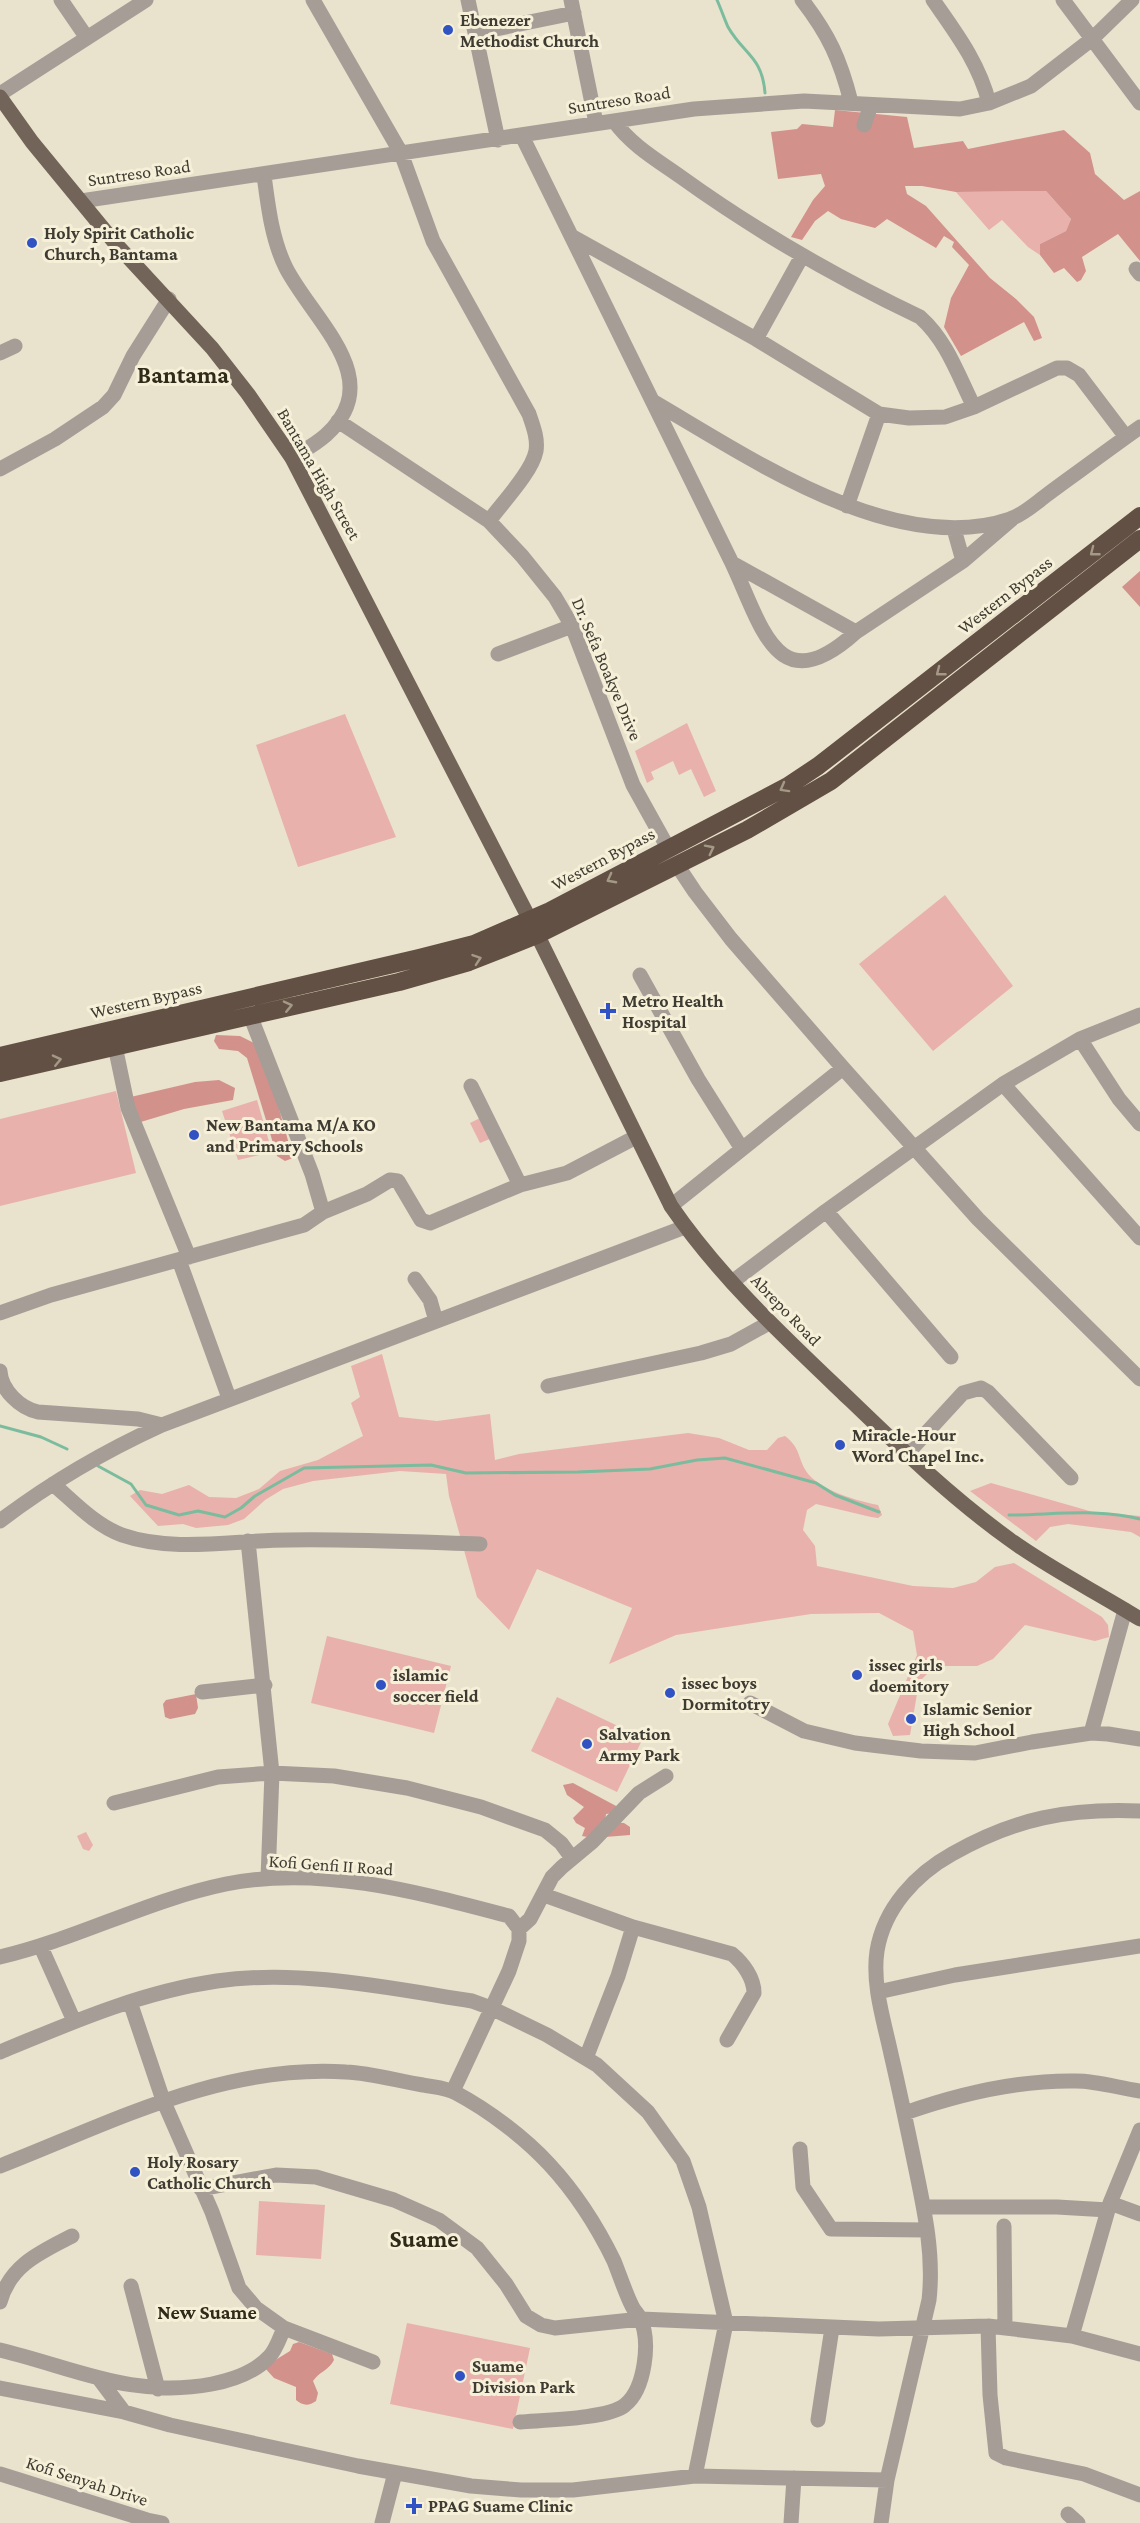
<svg xmlns="http://www.w3.org/2000/svg" width="1140" height="2523" font-family="'Crimson Pro',serif">
  <rect width="100%" height="100%" fill="#e9e2cc"/>
  <path fill="#e8b1ac" d="M1046,191L1071,219L1066,231L1040,244V255L1028,247L1002,220L989,230L956,192Z
    M345,714L396,837L298,867L256,745Z
    M687,723L716,791L704,797L691,769L679,775L673,761L651,772L654,779L647,783L635,751Z
    M945,895L1013,986L933,1051L859,964Z
    M116,1091L136,1173L0,1206V1119Z
    M257,1100L272,1152L238,1160L222,1111Z
    M482,1117L492,1138L480,1143L470,1123Z
    M382,1354L399,1417L437,1421L490,1414L495,1460L519,1454L688,1433L719,1438L749,1450H767L778,1438L785,1436C801,1449 797,1456 806,1471C818,1490 858,1501 878,1505L882,1515L878,1518L871,1517L816,1504L807,1510L803,1530L815,1546L817,1566L913,1586L953,1588L976,1582L995,1567L1014,1563L1102,1617L1108,1625L1109,1637L1095,1641L1025,1625L993,1659L977,1666H935L919,1682L910,1735L893,1736L888,1724L917,1655L913,1631L879,1613L811,1614L676,1635L609,1664L632,1608L537,1569L509,1630L477,1597L449,1496L446,1474L400,1471L313,1481L283,1489L265,1500L244,1519L228,1525L196,1528L183,1524L158,1526L130,1496L140,1490L162,1494L189,1485L209,1497L236,1498L259,1489L280,1471L318,1460L363,1436L351,1403L360,1397L351,1366Z
    M991,1483L1093,1512L1140,1516V1537L1131,1532L1068,1524L1050,1527L1036,1541L970,1491Z
    M327,1636L451,1666L434,1733L311,1703Z
    M557,1697L643,1738L617,1792L531,1751Z
    M86,1832L93,1845L89,1851L83,1849L77,1836Z
    M259,2201L325,2205L321,2259L256,2255Z
    M407,2323L530,2348L513,2429L390,2404Z"/>
  <path fill="#d3918b" d="M835,110L907,117L914,148L963,141L968,149L1064,130L1090,153L1095,174L1124,200L1140,191V261L1118,234L1082,257L1086,271L1081,280L1077,282L1064,268L1054,273L1040,255V244L1066,231L1071,219L1046,191L956,192L922,186H905L907,194L926,206L990,278L1016,299L1034,317L1042,338L1034,341L1024,322L961,356L944,327L951,298L969,265L952,247L954,242L944,236L936,248L887,219L875,228L841,219L828,211L815,221L802,240L791,237L813,200L825,186L821,174L778,179L771,132L797,129L802,124L833,127Z
    M1140,571V607L1122,587Z
    M216,1035L240,1036L258,1045L266,1063L293,1158L285,1161L277,1156L247,1058L238,1051L219,1049L214,1041Z
    M219,1080L235,1088L233,1100L184,1109L134,1124L122,1099L195,1082Z
    M196,1694L198,1708L195,1714L170,1719L165,1717L163,1704L166,1700Z
    M573,1783L618,1807L614,1813L606,1814L605,1822L624,1823L630,1827V1835L593,1838L582,1836L585,1828L576,1823L573,1818L584,1807L567,1795L563,1785Z
    M299,2342L332,2354L334,2360C329,2370 319,2372 313,2381L318,2393L316,2401C309,2406 303,2406 296,2400V2387L274,2378L264,2367L290,2351L293,2344Z"/>
  <g fill="none" stroke-linecap="round" stroke-linejoin="round">
    <path stroke="#7abc9d" stroke-width="3" d="M717,0C721,9 724,18 728,27C744,55 762,56 765,93
      M0,1426L41,1437L67,1449
      M98,1466L131,1484L146,1505L179,1515L198,1511L225,1517L241,1508L255,1496L304,1468L431,1465L466,1473L578,1472L650,1469L697,1460L725,1458L816,1483L835,1495L879,1512
      M1009,1515C1051,1515 1099,1508 1140,1519"/>
    <path stroke="#a69d97" stroke-width="15" d="M61,0L87,38
      M313,0L401,153L433,241L529,414C533,426 538,438 536,451C532,472 502,503 489,521
      M468,0L498,140
      M571,0L596,123
      M802,0C829,35 840,59 851,102
      M933,0C956,33 979,63 989,103
      M1063,0L1140,103
      M476,33L574,13
      M0,94L146,0
      M614,121C631,145 657,160 681,177C756,231 836,277 920,317C947,341 958,375 974,407
      M864,125L871,105
      M522,136L732,563L856,632L963,561L1012,519
      M264,175C268,206 272,240 286,268C314,322 388,379 326,435C316,444 303,451 292,458
      M81,201L694,109L804,101L960,109L989,103L1031,86L1092,39L1132,0
      M573,237L756,339L879,414L909,418L945,417L974,407L1057,368H1067L1079,375L1126,437
      M1136,269L1140,274
      M756,339L802,256
      M0,353L15,346
      M654,402C750,458 895,558 1010,519C1023,515 1037,502 1048,494C1078,472 1109,449 1140,427
      M338,421L489,521L522,556L555,597L572,626L633,785L668,848
      M0,469L55,439L103,407L114,395L133,356L169,299
      M847,506L879,414
      M954,529L963,561
      M732,563C762,626 777,704 856,632
      M498,654L572,626
      M677,865L695,892L731,939L843,1068L978,1219L1140,1379
      M640,975L698,1079L742,1149
      M1080,1039L1119,1099L1140,1124
      M115,1046L128,1108L189,1257
      M1003,1084L1140,1238
      M471,1086L520,1185
      M671,1206L843,1068
      M826,1211L951,1357
      M323,1212L367,1194L390,1180L398,1181L421,1220L430,1223L520,1185L567,1173L636,1137
      M179,1260L229,1398
      M415,1279L430,1300L436,1321
      M732,1282L826,1211L1003,1084L1080,1039L1140,1015
      M0,1313L51,1295L304,1225L323,1212L312,1174L250,1015
      M0,1371C1,1390 20,1408 38,1412L138,1419L162,1425
      M548,1386L701,1353L731,1344L769,1323
      M906,1455L963,1393L981,1388L988,1392L1071,1478
      M53,1484C74,1502 95,1525 122,1535C174,1553 235,1540 289,1540C353,1539 417,1542 480,1544
      M0,1521C50,1483 105,1451 162,1425L685,1227
      M248,1541L272,1773L268,1878
      M202,1692L265,1685
      M750,1703L804,1731L855,1743L921,1751L975,1753L1032,1742L1091,1733L1125,1610
      M1091,1733L1108,1734L1140,1739
      M114,1803L218,1777L272,1773L334,1776L407,1788L481,1807L545,1830L561,1843L572,1858
      M544,1895L633,1927L732,1954C743,1963 754,1978 754,1993L727,2040
      M41,1947L74,2021
      M0,1957C77,1939 148,1900 226,1884C320,1865 418,1892 509,1916L519,1929
      M878,1992L955,1975L1140,1946
      M130,2002L163,2100L212,2212L239,2288L256,2308L284,2328L373,2362
      M0,2052C70,2023 141,1992 217,1981C301,1969 389,1988 472,2001L491,2008L547,2035L597,2065L648,2112L683,2161L699,2207L726,2323L695,2476
      M586,2058L618,1976L633,1927
      M453,2091L509,1971L519,1941V1929L530,1919L552,1877L562,1867L592,1842L639,1793L666,1776
      M905,2113C959,2094 1018,2080 1076,2081C1097,2081 1119,2088 1140,2091
      M800,2149L803,2187L831,2229L927,2230
      M0,2166C113,2122 221,2064 346,2072C371,2073 398,2081 423,2085C433,2087 447,2088 456,2093C488,2110 524,2137 549,2164C575,2192 597,2226 614,2261C620,2276 625,2292 632,2306C634,2311 638,2314 640,2318C651,2341 645,2389 625,2405C609,2419 543,2420 520,2422
      M201,2189L276,2175L316,2177L394,2200L439,2220L477,2248L506,2284L526,2316L541,2325L555,2328L641,2319L879,2329L988,2326L1072,2336L1140,2354
      M1110,2203L1140,2214
      M924,2207H1057L1108,2210
      M1004,2226L1005,2328
      M131,2286L158,2389
      M0,2302C10,2265 41,2252 72,2236
      M988,2326L990,2395L996,2453L1006,2458L1084,2474L1140,2495
      M1072,2336L1110,2203L1140,2130
      M0,2350C75,2368 133,2399 212,2384C233,2380 254,2373 269,2357C276,2350 280,2337 284,2328
      M100,2380L124,2412
      M0,2388L124,2412L170,2425L358,2466L471,2486L521,2490H573L695,2476L887,2480
      M818,2420L832,2328
      M0,2474L147,2520L162,2523
      M1068,2514L1078,2523
      M382,2523L395,2473
      M791,2523L794,2478
      M881,2523L887,2480L929,2300C934,2256 925,2213 916,2170C908,2131 900,2093 891,2054C884,2021 872,1985 877,1951C884,1908 916,1874 952,1854C1016,1818 1068,1808 1140,1811"/>
    <path stroke="#736459" stroke-width="15" d="M0,97L32,142L115,243L212,348L248,394L292,458L530,920L671,1206C719,1276 781,1334 842,1392C896,1444 948,1495 1009,1539C1050,1569 1097,1592 1140,1619"/>
    <path stroke="#615043" stroke-width="18" d="M0,1056L419,958L474,944L550,911L788,786L818,766L1140,516
      M0,1073L399,982L469,962L537,935L747,830L831,781L1140,539"/>
  </g>
  <defs><path id="oneway-chevron" d="M-2-3.5L2.5 0L-2 3.5" fill="none" stroke-width="1.6" stroke-linecap="round" stroke-linejoin="round" transform="scale(1.5)"/></defs>
  <g stroke="#a49886">
    <use href="#oneway-chevron" transform="translate(1094 552) rotate(142)"/>
    <use href="#oneway-chevron" transform="translate(940 672) rotate(142)"/>
    <use href="#oneway-chevron" transform="translate(784 788) rotate(151)"/>
    <use href="#oneway-chevron" transform="translate(710 849) rotate(-27)"/>
    <use href="#oneway-chevron" transform="translate(611 879) rotate(152)"/>
    <use href="#oneway-chevron" transform="translate(477 959) rotate(-19)"/>
    <use href="#oneway-chevron" transform="translate(288 1006) rotate(-13)"/>
    <use href="#oneway-chevron" transform="translate(57 1060) rotate(-13)"/>
  </g>
  <g fill="#3052c2" stroke="#f6f0d9" stroke-width="2">
    <circle cx="448" cy="30" r="6"/>
    <circle cx="32" cy="243" r="6"/>
    <path d="M605 1002h6v6h6v6h-6v6h-6v-6h-6v-6h6z"/>
    <circle cx="194" cy="1135" r="6"/>
    <circle cx="840" cy="1445" r="6"/>
    <circle cx="857" cy="1675" r="6"/>
    <circle cx="381" cy="1685" r="6"/>
    <circle cx="670" cy="1693" r="6"/>
    <circle cx="911" cy="1719" r="6"/>
    <circle cx="587" cy="1744" r="6"/>
    <circle cx="135" cy="2172" r="6"/>
    <circle cx="460" cy="2376" r="6"/>
    <path d="M411 2497h6v6h6v6h-6v6h-6v-6h-6v-6h6z"/>
  </g>
  <g text-anchor="middle" stroke-width="6" stroke-linejoin="round" paint-order="stroke">
    <g font-size="18" font-weight="bold" fill="#3e3b32" stroke="#f6f0d9" text-anchor="start">
      <text x="460" y="26">Ebenezer<tspan x="460" dy="21">Methodist Church</tspan></text>
      <text x="44" y="239">Holy Spirit Catholic<tspan x="44" dy="21">Church, Bantama</tspan></text>
      <text x="622" y="1007">Metro Health<tspan x="622" dy="21">Hospital</tspan></text>
      <text x="206" y="1131">New Bantama M/A KO<tspan x="206" dy="21">and Primary Schools</tspan></text>
      <text x="852" y="1441">Miracle-Hour<tspan x="852" dy="21">Word Chapel Inc.</tspan></text>
      <text x="869" y="1671">issec girls<tspan x="869" dy="21">doemitory</tspan></text>
      <text x="393" y="1681">islamic<tspan x="393" dy="21">soccer field</tspan></text>
      <text x="682" y="1689">issec boys<tspan x="682" dy="21">Dormitotry</tspan></text>
      <text x="923" y="1715">Islamic Senior<tspan x="923" dy="21">High School</tspan></text>
      <text x="599" y="1740">Salvation<tspan x="599" dy="21">Army Park</tspan></text>
      <text x="147" y="2168">Holy Rosary<tspan x="147" dy="21">Catholic Church</tspan></text>
      <text x="472" y="2372">Suame<tspan x="472" dy="21">Division Park</tspan></text>
      <text x="428" y="2512">PPAG Suame Clinic</text>
    </g>
    <g font-size="18" fill="#3e3b32" stroke="#f6f0d9">
      <text transform="translate(619 100) rotate(-9)" y="6">Suntreso Road</text>
      <text transform="translate(139 173) rotate(-8)" y="6">Suntreso Road</text>
      <text transform="translate(319 474) rotate(60)" y="6">Bantama High Street</text>
      <text transform="translate(1005 595) rotate(-38)" y="6">Western Bypass</text>
      <text transform="translate(607 669) rotate(67)" y="6">Dr. Sefa Boakye Drive</text>
      <text transform="translate(603 859) rotate(-28)" y="6">Western Bypass</text>
      <text transform="translate(146 1000) rotate(-13)" y="6">Western Bypass</text>
      <text transform="translate(786 1310) rotate(46)" y="6">Abrepo Road</text>
      <text transform="translate(331 1865) rotate(4)" y="6">Kofi Genfi II Road</text>
      <text transform="translate(87 2481) rotate(18)" y="6">Kofi Senyah Drive</text>
    </g>
    <g font-size="20" font-weight="bold" fill="#302b19" stroke="#f6f0d9">
      <text x="207" y="2319">New Suame</text>
    </g>
    <g font-size="24" font-weight="bold" fill="#302b19" stroke="#f6f0d9">
      <text x="183" y="383">Bantama</text>
      <text x="424" y="2247">Suame</text>
    </g>
  </g>
</svg>
